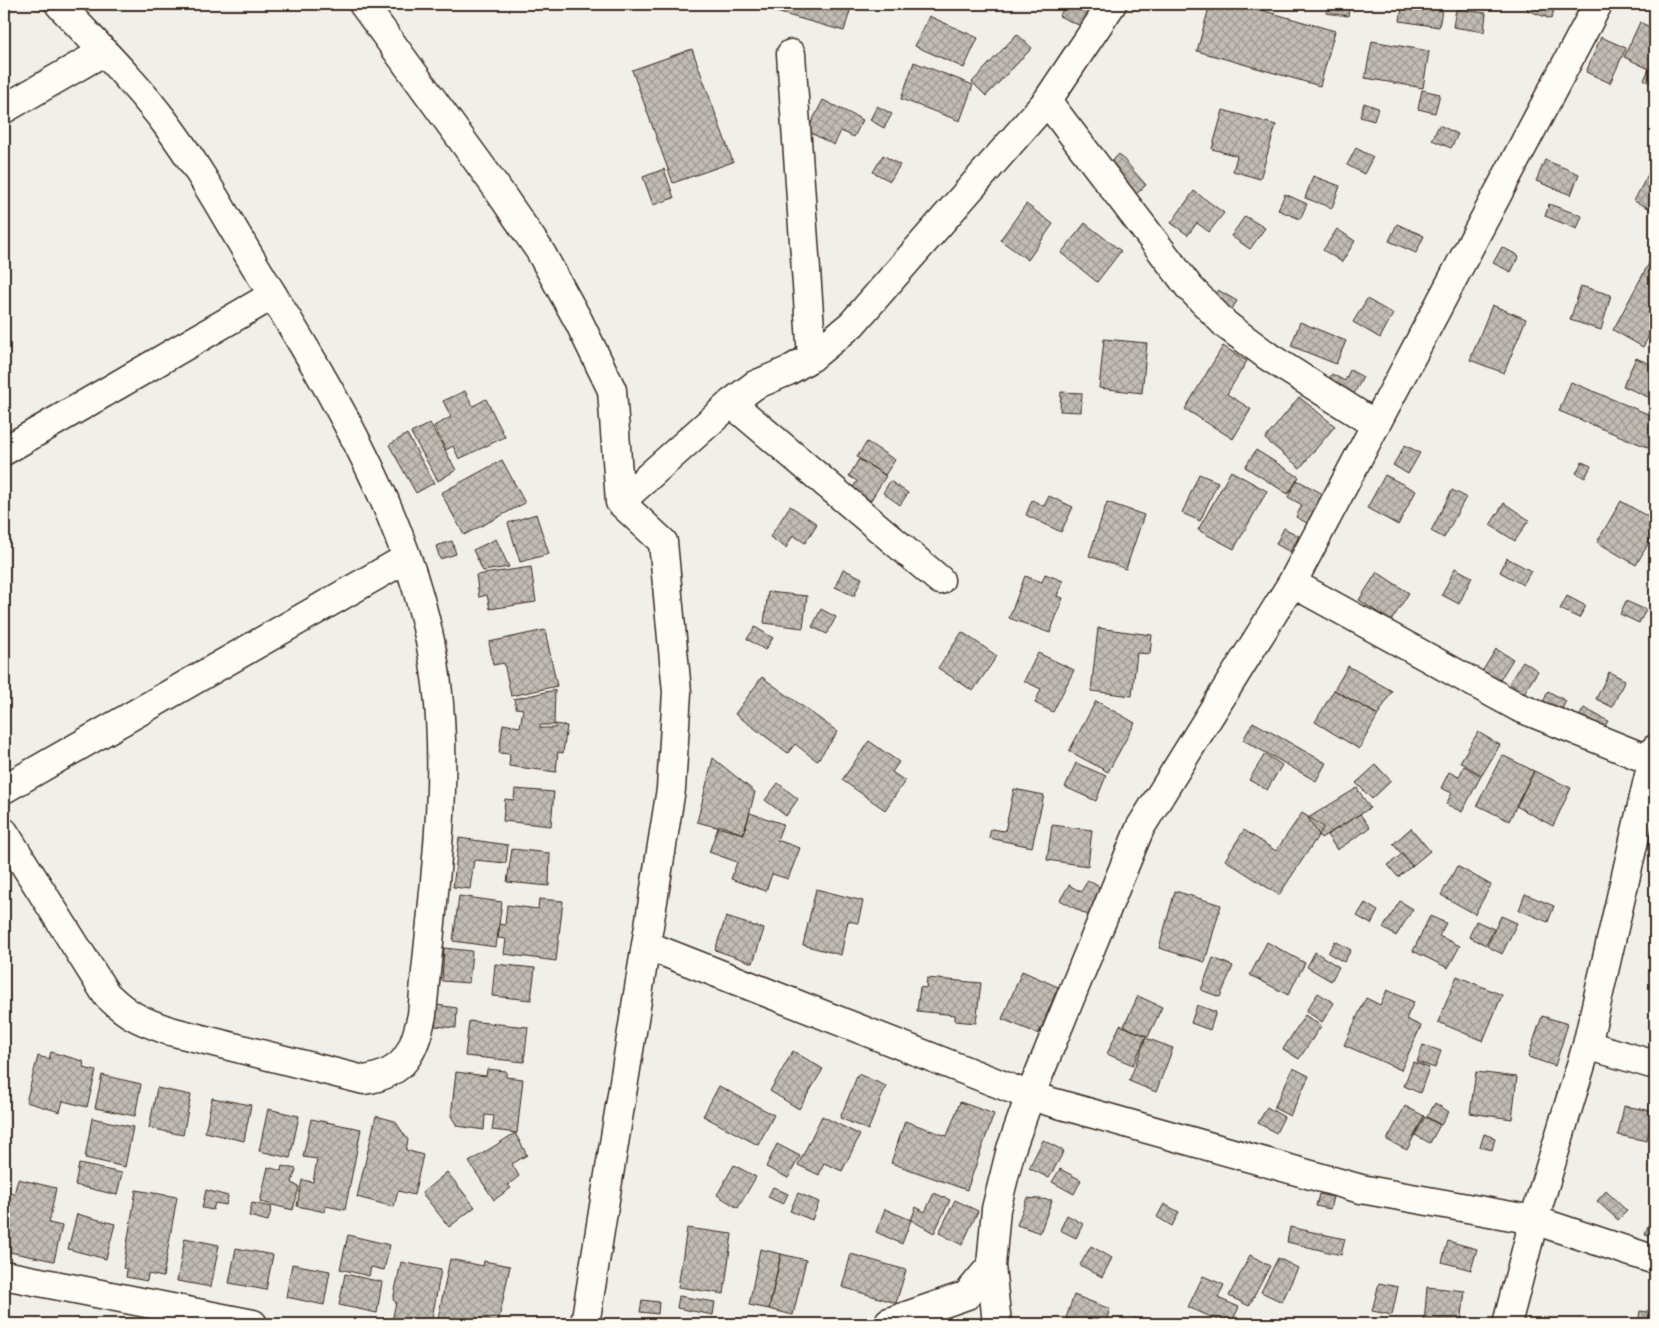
<svg xmlns="http://www.w3.org/2000/svg" width="1659" height="1328" font-family="'Balsamiq Sans',sans-serif">
  <defs>
    <pattern id="building-cross-hatch" width="8" height="8" patternUnits="userSpaceOnUse" patternTransform="scale(1.25)"><rect width="8" height="8" fill="#c1bcb4"/><path d="M0 0l8 8M0 8l8-8" fill="none" stroke="#9e9992"/></pattern>
  </defs>
  <rect width="100%" height="100%" fill="#f1efea"/>
  <filter id="ink" filterUnits="userSpaceOnUse"><feTurbulence type="fractalNoise" baseFrequency=".02" numOctaves="2"/><feDisplacementMap in="SourceGraphic" scale="10" xChannelSelector="R" yChannelSelector="G"/><feConvolveMatrix kernelMatrix="1 2 1 2 8 2 1 2 1" color-interpolation-filters="sRGB"/></filter>
  <g filter="url(#ink)">
    <path fill="url(#building-cross-hatch)" stroke="#3b2a1e" d="M748,4H852L844,31Z
      M1052,4H1097L1085,28L1059,16L1063,10Z
      M1210,4H1252L1251,7L1335,31L1320,86L1197,51Z
      M1328,4H1350L1348,16L1326,13Z
      M1395,4H1443L1439,27L1400,21L1402,6Z
      M1529,4H1556L1551,19L1527,10Z
      M1456,9L1486,13L1484,32L1453,27Z
      M929,16L978,38L964,68L915,46Z
      M1640,22L1655,30V85L1644,80L1649,69L1624,57Z
      M1017,34L1032,48L986,96L972,82Z
      M1601,37L1626,48L1610,83L1586,72Z
      M1372,41L1429,51L1423,88L1365,78Z
      M692,49L733,162L673,183L632,70Z
      M914,62L973,85L960,121L901,99Z
      M1422,90L1440,94L1435,113L1418,109Z
      M823,100L863,120L854,137L841,131L834,145L807,131Z
      M1364,103L1378,108L1374,121L1360,117Z
      M877,106L892,114L884,128L870,120Z
      M1223,110L1276,125L1260,179L1233,171L1237,156L1212,149Z
      M1439,125L1458,134L1451,148L1432,140Z
      M1356,148L1373,157L1364,174L1347,165Z
      M1119,154L1146,185L1133,197L1106,167Z
      M883,155L900,165L890,181L873,172Z
      M1545,160L1579,174L1571,195L1536,181Z
      M1654,163H1655V211L1634,201Z
      M664,169L674,198L653,205L643,177Z
      M1313,176L1340,186L1332,208L1305,198Z
      M1194,191L1224,213L1209,232L1197,223L1188,235L1171,223Z
      M1285,194L1307,204L1300,219L1278,210Z
      M1026,204L1053,224L1028,260L1000,240Z
      M1549,204L1582,216L1577,229L1545,216Z
      M1245,216L1265,228L1250,249L1231,236Z
      M1085,223L1121,251L1097,282L1061,253Z
      M1397,224L1424,236L1416,253L1389,241Z
      M1337,229L1355,241L1342,262L1323,250Z
      M1502,247L1519,256L1511,272L1493,263Z
      M1655,252V325L1643,347L1613,330Z
      M1581,286L1611,295L1601,330L1570,320Z
      M1218,290L1237,301L1228,315L1210,303Z
      M1367,299L1393,314L1380,338L1353,322Z
      M1492,305L1526,319L1504,373L1470,360Z
      M1300,322L1346,341L1336,364L1291,346Z
      M1104,339L1147,343L1142,393L1099,388Z
      M1223,346L1247,361L1227,394L1251,409L1233,439L1185,409Z
      M1636,358L1655,366V400L1623,386Z
      M1350,370L1363,377L1350,401L1324,387L1332,374L1345,381Z
      M1571,382L1655,417L1654,450L1559,411Z
      M465,391L473,406L486,399L505,437L459,459L453,446L446,450L434,426L451,417L443,401Z
      M1061,392L1082,393L1081,412L1060,411Z
      M1299,397L1335,426L1300,468L1265,439Z
      M430,423L456,470L438,481L411,433Z
      M407,434L434,483L416,493L389,445Z
      M867,442L895,460L885,475L857,457Z
      M1405,445L1420,453L1408,474L1393,465Z
      M1256,450L1299,477L1288,494L1245,467Z
      M859,459L886,476L869,503L850,492L857,481L849,476Z
      M502,460L525,503L464,535L441,493Z
      M1582,462L1591,466L1585,478L1576,473Z
      M1231,471L1267,491L1234,549L1198,530Z
      M1199,474L1218,482L1200,521L1182,513Z
      M1385,475L1416,491L1398,525L1367,508Z
      M1297,480L1323,494L1307,523L1296,517L1302,505L1288,497Z
      M890,481L908,493L900,505L883,493Z
      M1452,490L1466,497L1444,538L1431,531Z
      M1049,496L1073,507L1061,532L1026,515L1032,500L1044,506Z
      M1621,501L1655,521V532L1636,565L1597,542Z
      M1107,502L1144,515L1126,569L1089,556Z
      M1504,503L1529,520L1515,541L1490,525Z
      M790,506L817,524L805,543L793,535L786,548L770,537Z
      M536,514L549,554L520,562L508,523Z
      M1284,528L1299,536L1290,552L1276,544Z
      M496,539L509,567L483,571L473,550Z
      M452,541L456,554L440,559L436,546Z
      M1507,558L1531,571L1523,585L1500,572Z
      M531,567L536,602L490,609L487,595L479,597L476,575Z
      M1455,568L1472,577L1459,604L1442,595Z
      M843,569L862,578L854,596L835,587Z
      M1377,572L1409,593L1391,621L1359,600Z
      M1045,574L1063,581L1057,596L1063,598L1050,633L1009,618L1025,576L1042,582Z
      M768,592L807,596L803,628L764,623Z
      M1567,596L1586,606L1579,618L1560,609Z
      M1626,601L1646,610L1639,623L1620,614Z
      M821,609L836,617L827,634L812,627Z
      M755,627L773,638L765,650L747,639Z
      M1098,628L1152,635L1150,654L1137,653L1132,696L1091,691Z
      M545,630L557,686L511,696L504,663L493,665L489,642Z
      M962,632L997,656L973,691L938,668Z
      M1496,649L1513,659L1492,693L1475,683Z
      M1038,653L1074,670L1053,712L1035,703L1041,689L1024,681Z
      M1523,661L1538,671L1524,693L1509,683Z
      M1348,666L1392,691L1378,715L1334,690Z
      M1609,672L1625,680L1612,707L1596,699Z
      M762,677L838,732L817,761L795,744L788,753L735,714Z
      M555,690L554,725H540V728H555V724L567,726L563,753L558,752L556,772L509,766L510,754L499,753L503,724L520,727L523,709L516,708L514,699Z
      M1334,690L1378,715L1359,749L1315,722Z
      M1548,691L1566,701L1558,716L1541,707Z
      M1096,701L1135,723L1108,772L1069,751Z
      M1584,708L1608,721L1600,735L1576,722Z
      M1253,722L1326,763L1316,781L1243,740Z
      M1478,732L1500,745L1482,775L1460,762Z
      M869,741L899,762L892,772L905,781L885,810L842,780Z
      M1265,754L1282,765L1267,790L1249,780Z
      M1502,755L1534,771L1509,821L1477,805Z
      M713,758L755,792L744,834L697,822Z
      M1076,763L1106,776L1096,801L1065,787Z
      M1376,765L1391,781L1372,799L1356,783Z
      M1464,766L1481,776L1462,812L1446,804L1452,793L1441,788L1449,772L1459,777Z
      M1534,771L1571,788L1553,826L1516,806Z
      M778,783L798,799L786,816L765,800Z
      M1357,788L1370,808L1321,838L1308,818Z
      M515,789L554,792L551,826L503,821L505,799L514,800Z
      M1014,789L1044,795L1032,847L989,838L991,829L1005,831Z
      M750,813L783,824L777,840L800,848L788,879L772,874L766,891L731,879L737,862L709,852L719,825L743,834Z
      M1302,813L1324,827L1279,895L1225,860L1244,830L1276,851Z
      M1360,814L1370,828L1337,850L1327,835Z
      M1052,825L1092,830L1088,866L1047,860Z
      M1411,828L1430,851L1412,866L1393,844Z
      M459,838L508,845L506,863L474,860L470,889L453,887Z
      M512,849L550,853L549,886L507,882Z
      M1402,854L1412,866L1398,877L1388,865Z
      M1457,866L1491,885L1475,914L1441,895Z
      M1088,880L1104,890L1089,916L1060,900L1069,885L1081,892Z
      M816,889L863,901L858,923L848,921L841,955L803,945Z
      M1175,891L1221,905L1205,962L1159,948Z
      M1525,894L1554,906L1548,922L1519,910Z
      M459,896L502,902L496,947L453,941Z
      M539,899L563,901L556,961L504,954L506,939L498,938L500,924L505,925L507,905L538,909Z
      M1400,901L1413,909L1396,936L1383,928Z
      M1365,903L1378,911L1371,924L1357,916Z
      M1430,916L1446,923L1439,936L1460,946L1448,968L1413,951Z
      M1501,916L1517,923L1502,954L1487,946Z
      M726,917L764,929L753,963L715,950Z
      M1476,921L1494,929L1486,945L1469,937Z
      M1335,941L1351,950L1344,962L1328,953Z
      M1267,942L1305,963L1288,995L1250,975Z
      M444,948L472,951L469,983L442,981Z
      M1315,952L1339,967L1331,981L1307,967Z
      M1213,958L1233,966L1220,997L1201,990Z
      M495,964L535,968L531,1000L492,996Z
      M1022,971L1058,987L1039,1034L1002,1019Z
      M1457,976L1502,995L1483,1041L1438,1022Z
      M927,978L981,983L976,1023L955,1021V1015L917,1011L920,987L926,988Z
      M1387,990L1414,1002L1406,1019L1421,1026L1401,1070L1344,1045L1366,998L1380,1005Z
      M1318,993L1334,1003L1322,1022L1306,1011Z
      M1138,996L1162,1007L1148,1037L1124,1026Z
      M437,1005L457,1008L456,1028L435,1026Z
      M1197,1005L1216,1012L1210,1030L1191,1023Z
      M1305,1015L1321,1026L1299,1059L1283,1049Z
      M1542,1016L1568,1024L1555,1066L1528,1057Z
      M469,1021L528,1027L524,1062L465,1056Z
      M1120,1025L1146,1036L1133,1065L1107,1054Z
      M1146,1038L1173,1048L1156,1092L1129,1081Z
      M1423,1045L1441,1051L1435,1068L1417,1062Z
      M793,1051L823,1069L799,1109L770,1091Z
      M51,1052L83,1061L84,1068L96,1071L87,1107L63,1101L60,1112L26,1102L38,1056L49,1059Z
      M1413,1062L1429,1068L1420,1093L1404,1086Z
      M1293,1068L1309,1076L1290,1116L1274,1108Z
      M487,1069L506,1071V1077L523,1079L517,1133L492,1130L494,1116L485,1115L484,1130L457,1126L451,1116L456,1072L486,1076Z
      M1476,1072L1517,1077L1512,1119L1470,1113Z
      M858,1074L886,1086L868,1130L840,1118Z
      M102,1075L141,1084L135,1116L95,1108Z
      M719,1086L774,1115L758,1145L703,1116Z
      M157,1088L191,1095L183,1135L149,1128Z
      M212,1098L251,1105L244,1141L205,1132Z
      M960,1102L994,1114L967,1190L891,1163L905,1121L947,1136Z
      M1435,1103L1449,1112L1441,1125L1427,1117Z
      M1405,1106L1424,1116L1407,1150L1387,1140Z
      M1624,1106L1653,1111L1647,1141L1618,1135Z
      M1267,1107L1284,1117L1276,1133L1258,1123Z
      M268,1109L299,1116L290,1158L259,1151Z
      M376,1116L395,1121L408,1140L406,1150L423,1155L414,1195L398,1191L394,1207L357,1197Z
      M822,1116L860,1135L842,1171L824,1163L819,1175L798,1165Z
      M1425,1117L1440,1125L1430,1143L1415,1135Z
      M92,1118L133,1127L125,1167L85,1158Z
      M311,1119L361,1129L345,1210L326,1206L325,1212L297,1206L302,1180L313,1182L317,1159L303,1157Z
      M515,1133L527,1155L512,1164L519,1176L508,1185L511,1188L494,1200L469,1162Z
      M1484,1134L1495,1138L1492,1150L1480,1147Z
      M1043,1140L1064,1151L1049,1178L1029,1168Z
      M777,1144L800,1156L788,1178L766,1167Z
      M79,1164L122,1173L117,1195L75,1185Z
      M734,1165L756,1177L738,1208L717,1195Z
      M282,1166L296,1169L292,1183L299,1187L293,1210L260,1202L268,1167L281,1171Z
      M1060,1169L1081,1180L1074,1194L1052,1182Z
      M447,1172L475,1207L449,1227L422,1193Z
      M18,1179L56,1188L49,1223L62,1226L54,1261L4,1251V1191L14,1194Z
      M773,1187L788,1194L783,1204L768,1197Z
      M136,1190L177,1197L163,1277L148,1274L147,1281L126,1277L127,1269L123,1268Z
      M206,1190L228,1196L226,1205L215,1203L213,1210L202,1208Z
      M1606,1191L1627,1211L1618,1220L1597,1201Z
      M798,1193L819,1202L812,1220L790,1211Z
      M934,1193L950,1200L934,1233L911,1220L916,1207L925,1212Z
      M1319,1194L1333,1197L1330,1209L1316,1206Z
      M1027,1198L1052,1200L1040,1233L1017,1225Z
      M955,1200L978,1211L962,1245L939,1233Z
      M252,1203L272,1207L268,1221L249,1216Z
      M1164,1204L1179,1212L1172,1226L1157,1217Z
      M1655,1207V1237L1645,1234Z
      M885,1209L911,1220L902,1244L876,1232Z
      M77,1214L115,1224L106,1259L68,1249Z
      M1067,1215L1083,1224L1076,1238L1060,1230Z
      M1290,1227L1345,1239L1341,1255L1287,1242Z
      M687,1228L732,1234L724,1294L678,1287Z
      M348,1235L390,1245L384,1270L371,1267L369,1276L340,1269Z
      M185,1238L219,1245L211,1287L177,1281Z
      M1448,1241L1477,1249L1471,1270L1442,1262Z
      M1091,1246L1112,1258L1102,1277L1080,1265Z
      M236,1248L273,1255L266,1290L229,1283Z
      M760,1249L781,1254L769,1309L749,1305Z
      M781,1254L806,1260L793,1315L769,1309Z
      M851,1254L906,1270L896,1303L842,1287Z
      M1250,1255L1270,1266L1249,1306L1229,1296Z
      M1278,1258L1298,1268L1282,1302L1261,1292Z
      M450,1259L483,1266L484,1261L510,1266L498,1324H465L438,1318Z
      M401,1262L441,1270L431,1324L392,1321L396,1302L393,1300Z
      M292,1264L330,1271L324,1305L286,1297Z
      M345,1274L382,1282L377,1313L339,1305Z
      M1203,1276L1224,1285L1218,1298L1239,1307L1231,1324H1227L1188,1307Z
      M1379,1283L1398,1287L1392,1315L1372,1311Z
      M1427,1287L1465,1291L1461,1324H1424Z
      M1074,1295L1110,1309L1105,1324H1083L1066,1318Z
      M679,1296L715,1302L713,1315L677,1308Z
      M642,1300L659,1302L658,1314L640,1312Z
      M1640,1311L1655,1313V1324H1638Z
      M1135,1318L1148,1324H1131Z"/>
    <g fill="none" stroke-linecap="round" stroke-linejoin="round">
      <g stroke="#3b2a1e" stroke-width="31">
        <path id="minor" d="M363,4L494,184L540,251L579,322L612,390L620,502L663,542L677,692L671,789L585,1324
          M791,54L812,357
          M1047,101L1189,287L1226,325L1269,357L1376,425
          M4,109L103,52
          M731,403L940,580
          M4,451L273,295
          M620,502L731,403L755,385L788,371L812,357L852,324L1047,101L1112,4
          M1292,583L1518,707L1652,761
          M4,789L407,558
          M4,832L106,994C128,1016 141,1021 170,1031L364,1080C405,1074 414,1052 422,1015C431,906 450,793 437,684C419,533 335,396 257,269C227,219 199,167 164,121C134,81 93,41 59,4
          M646,945L1030,1096L1361,1189L1534,1220L1655,1260
          M1587,1045L1655,1065
          M4,1275L253,1324
          M889,1322L967,1295L991,1266
          M997,1324L991,1266L996,1209L1011,1149L1030,1096L1140,828L1292,583L1598,4
          M1507,1324L1534,1220L1587,1045L1655,749"/>
      </g>
      <use href="#minor" stroke="#fdfcf7" stroke-width="28"/>
    </g>
  </g>
  <rect width="1659" height="1328" fill="none" stroke="#fdfcf7" stroke-width="20"/>
  <rect x="10" y="10" width="1639" height="1308" fill="none" stroke="#3b2a1e" stroke-width="2" filter="url(#ink)"/>
</svg>
